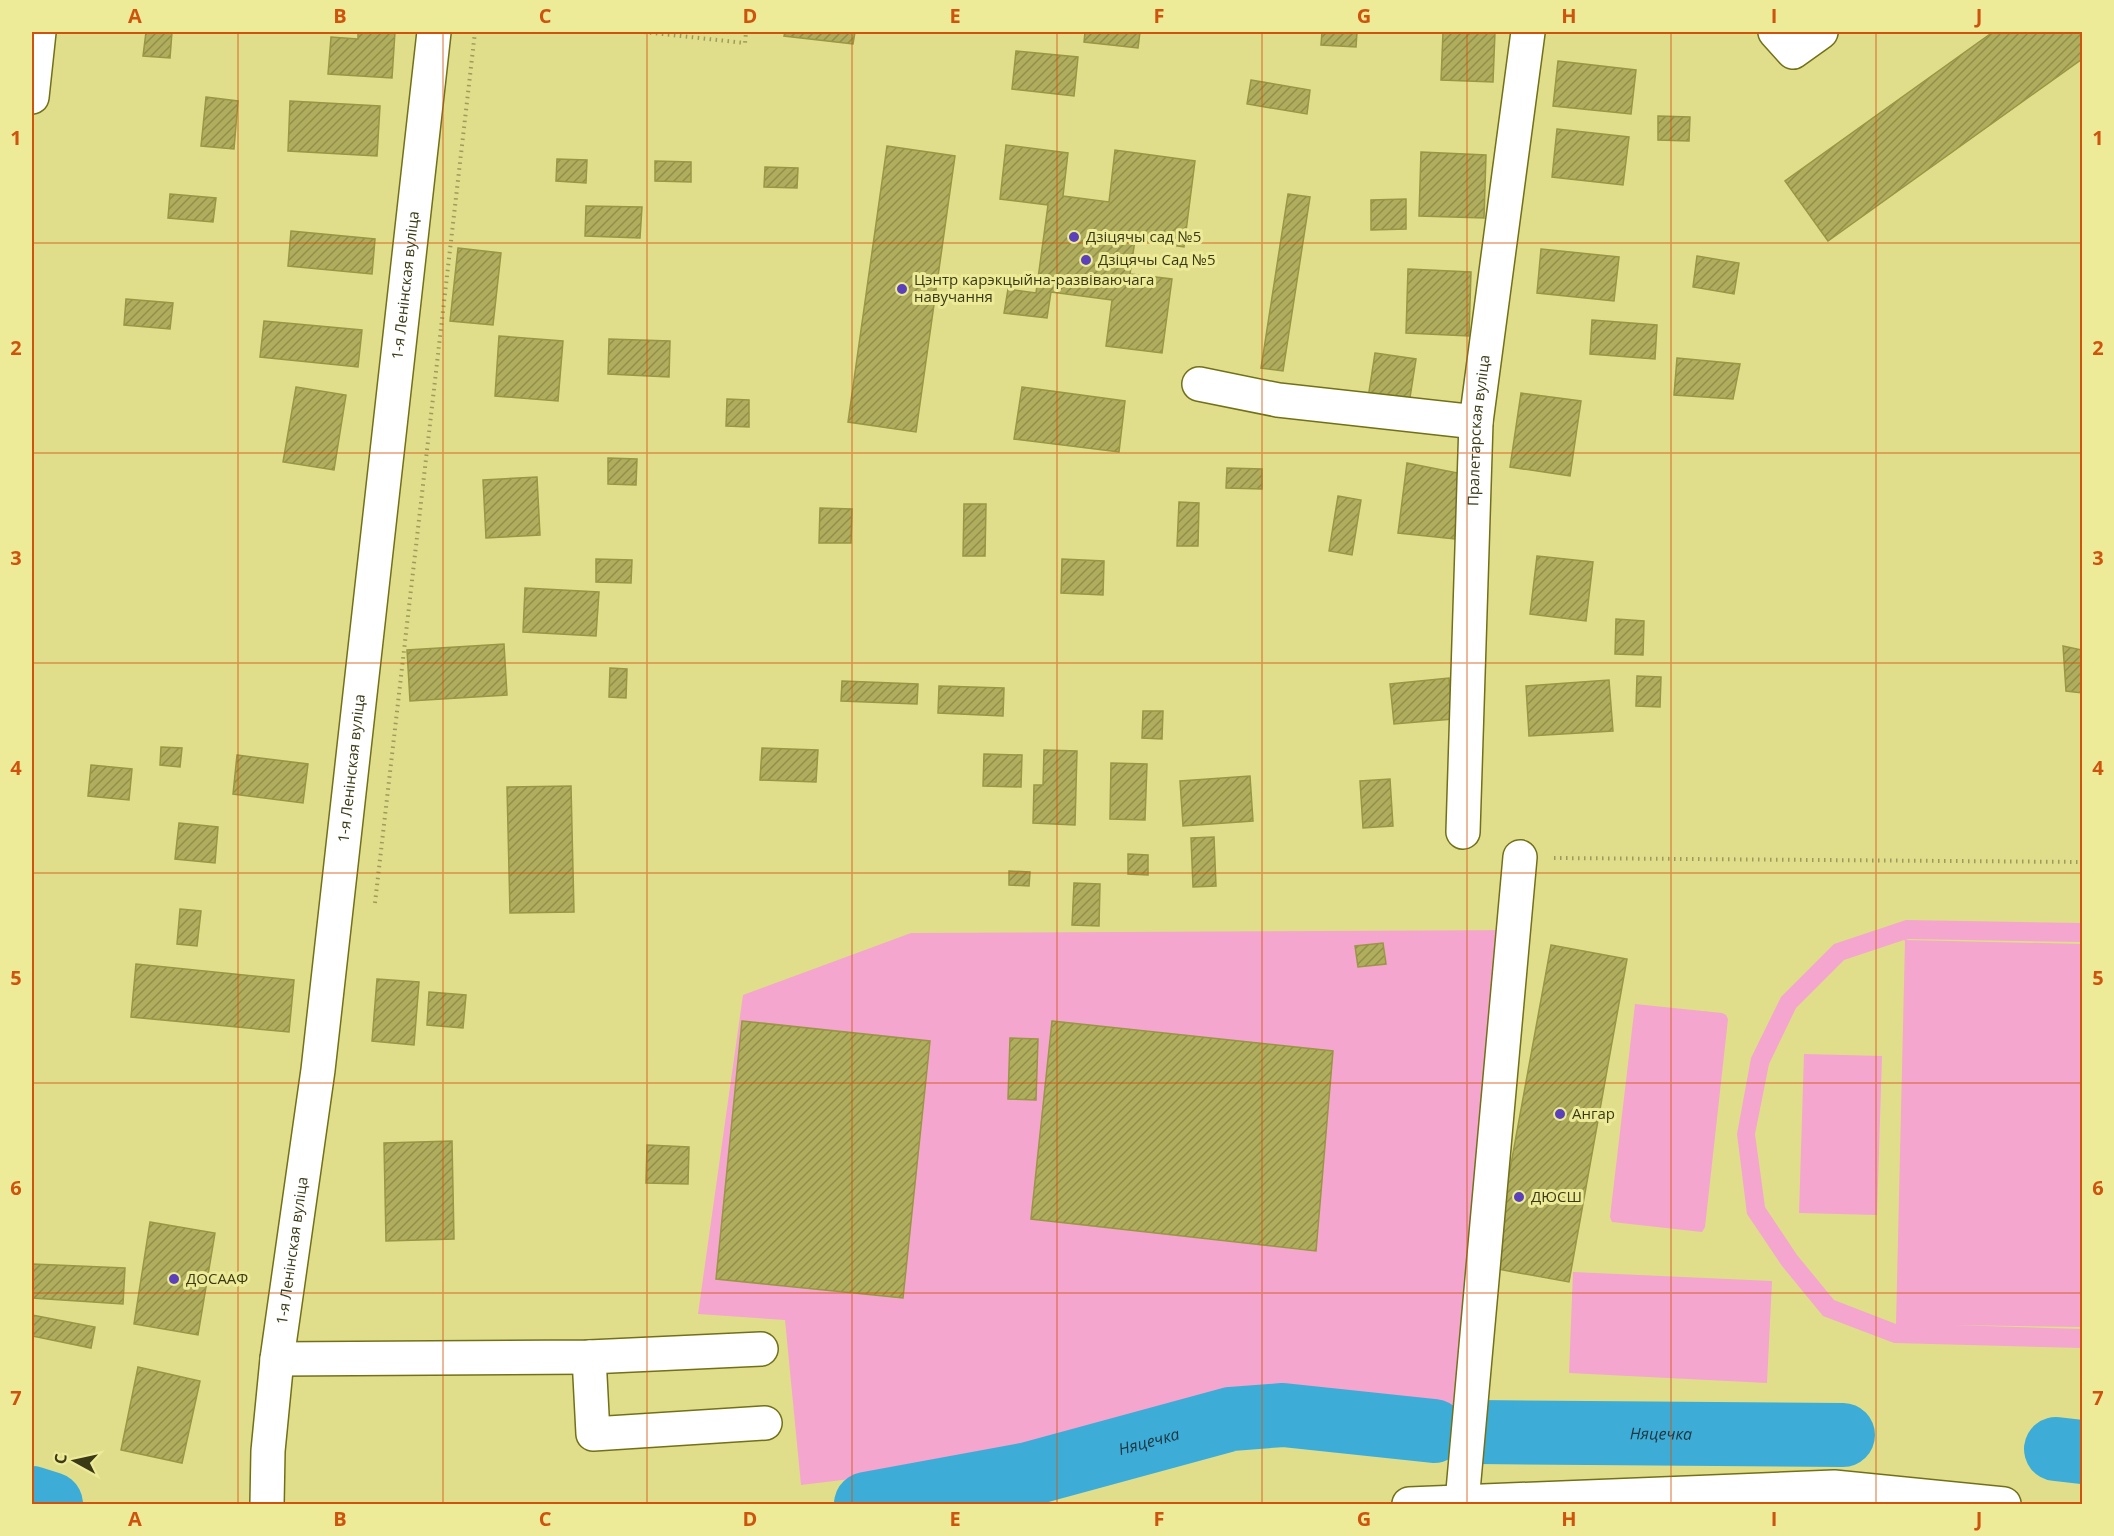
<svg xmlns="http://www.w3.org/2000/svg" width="2114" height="1536" font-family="'Open Sans',sans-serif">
  <defs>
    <pattern id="building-hatch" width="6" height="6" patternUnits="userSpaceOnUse" patternTransform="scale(1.5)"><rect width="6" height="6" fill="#b0ae5c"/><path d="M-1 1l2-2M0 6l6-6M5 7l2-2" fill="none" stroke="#908f4b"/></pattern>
  </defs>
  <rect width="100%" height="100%" fill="#e0de8b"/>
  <path fill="#f4a6ce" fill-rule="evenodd" d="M1906,920L2082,923V942L1909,939L1905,940L2082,944V1327L1953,1325L2082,1329V1348L1894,1343L1823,1316L1782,1266L1747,1214L1737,1134L1751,1058L1781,997L1834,944ZM1904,940L1905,941L1896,1324L1834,1300L1797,1255L1765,1207L1755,1134L1769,1064L1796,1008L1844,960Z
    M1530,930L1470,1422L1306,1400L1200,1407L1008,1460L801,1485L785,1320L698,1314L743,995L911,933Z
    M1635,1004L1722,1013L1726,1015L1728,1019L1705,1227L1702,1232L1612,1222L1610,1217Z
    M1804,1054L1882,1056L1877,1215L1799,1213Z
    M1573,1272L1772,1281L1767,1383L1569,1373Z"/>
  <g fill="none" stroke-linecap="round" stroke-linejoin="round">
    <g stroke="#3dadd8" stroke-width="64">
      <path id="s1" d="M1478,1432L1843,1435"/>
      <path d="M2056,1449L2082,1452"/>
      <path d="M32,1498L51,1504"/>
      <path id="s2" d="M866,1504L1029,1474L1231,1419L1283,1415L1434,1431"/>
    </g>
  </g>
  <path fill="url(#building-hatch)" stroke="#999644" stroke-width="1.5" d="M146,32H172L170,58L143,56Z
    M358,32H395L392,78L328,74L331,37L358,39Z
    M785,32H855L853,44L784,36Z
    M1085,32H1140L1138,48L1084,42Z
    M1322,32H1357L1356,47L1321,45Z
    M1443,32H1495L1493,82L1441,80Z
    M1993,32H2082V59L1828,241L1785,181Z
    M1016,51L1078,57L1074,96L1012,89Z
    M1558,61L1636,70L1631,114L1553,106Z
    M1251,80L1310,90L1307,114L1247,104Z
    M206,97L238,101L234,149L201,146Z
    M290,101L380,106L377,156L288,151Z
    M1658,116L1690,117L1689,141L1658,140Z
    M1557,129L1629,137L1623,185L1552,177Z
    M1006,145L1068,153L1063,196L1109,202L1115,150L1195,161L1184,247L1135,240L1130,274L1172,279L1162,353L1106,346L1112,300L1051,292L1047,318L1004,313L1008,289L1036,293L1048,205L1000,199Z
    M887,146L955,156L916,432L848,422Z
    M1421,152L1486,155L1484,218L1419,216Z
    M557,159L587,160L586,183L556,181Z
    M655,161L691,162V182L655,181Z
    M765,167L798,168L797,188L764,187Z
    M170,194L216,198L213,222L168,218Z
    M1288,194L1310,197L1283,371L1261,368Z
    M1406,199V229L1371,230V200Z
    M586,206L642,207L640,238L585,236Z
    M291,231L375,239L372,274L288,266Z
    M458,248L501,253L493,325L450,321Z
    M1541,249L1619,257L1614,301L1537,293Z
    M1697,256L1739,263L1734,294L1693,287Z
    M1408,269L1471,272L1469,336L1406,333Z
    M126,299L173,303L170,329L124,325Z
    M1592,320L1657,325L1655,359L1590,354Z
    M264,321L362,330L358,367L260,357Z
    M499,336L563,341L558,401L495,396Z
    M609,339L670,341L669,377L608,374Z
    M1375,353L1416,359L1409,404L1368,398Z
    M1677,358L1740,364L1733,399L1674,395Z
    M296,387L346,395L334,470L283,462Z
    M1022,387L1125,401L1119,452L1014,439Z
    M1521,393L1581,401L1570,476L1510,467Z
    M727,399L749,400V427L726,426Z
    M608,458L637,459L636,485L608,484Z
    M1407,463L1458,473L1455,539L1398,533Z
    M1227,468L1262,469V489L1226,488Z
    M537,477L540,535L486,538L483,480Z
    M1338,496L1361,500L1352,555L1329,551Z
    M1179,502L1199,503L1198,546H1177Z
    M964,504H986L985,556H963Z
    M820,508L852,509L851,543H819Z
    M1537,556L1593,562L1586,621L1530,614Z
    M596,559L632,560L631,583L596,582Z
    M1062,559L1104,561L1103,595L1061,593Z
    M525,588L599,592L596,636L523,632Z
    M1616,619L1644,621L1643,655L1615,654Z
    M504,644L507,695L410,701L407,650Z
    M2063,646L2082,650V693L2066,691Z
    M610,668L627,669L626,698L609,697Z
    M1637,676L1661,677L1660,707L1636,706Z
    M1449,678L1453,719L1394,724L1390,684Z
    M1609,680L1613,731L1529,736L1526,686Z
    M842,681L918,684L917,704L841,701Z
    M939,686L1004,688L1003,716L938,713Z
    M1143,711H1163L1162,739L1142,738Z
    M161,747L182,748L180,767L160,765Z
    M762,748L818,750L816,782L760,780Z
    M1044,750L1077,751L1075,825L1033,823L1034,785H1043Z
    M984,754L1022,755L1021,787L983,786Z
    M237,755L308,764L303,803L233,794Z
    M1111,763L1147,764L1145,820L1110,819Z
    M91,765L132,769L129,800L88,796Z
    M1250,776L1253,821L1183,826L1180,781Z
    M1390,779L1393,826L1363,828L1360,781Z
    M571,786L574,912L510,913L507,787Z
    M179,823L218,827L215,863L175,859Z
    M1214,837L1216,886L1193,887L1191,838Z
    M1128,854L1148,855V875L1128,874Z
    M1009,871L1030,872L1029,886L1009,885Z
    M1074,883L1100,884L1099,926L1072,925Z
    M180,909L201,911L197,946L177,944Z
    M1383,943L1386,964L1358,967L1355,946Z
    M1551,945L1627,959L1569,1282L1492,1268Z
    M136,964L294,980L289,1032L131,1017Z
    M377,979L419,982L414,1045L372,1041Z
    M429,992L466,995L463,1028L427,1025Z
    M742,1021L930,1041L903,1298L716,1279Z
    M1052,1021L1333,1051L1316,1251L1031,1219Z
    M1010,1038L1038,1039L1036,1100L1008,1099Z
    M452,1141L454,1239L386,1241L384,1143Z
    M647,1145L689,1147L688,1184L646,1183Z
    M150,1222L215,1233L198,1335L134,1324Z
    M32,1264L125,1268L123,1304L32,1298Z
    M32,1315L95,1327L91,1348L32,1336Z
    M138,1367L200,1381L182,1463L121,1450Z"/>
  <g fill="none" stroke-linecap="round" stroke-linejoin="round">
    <g stroke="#737018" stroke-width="36">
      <g id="minor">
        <path d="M1775,32L1793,52L1821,32"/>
        <path d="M32,97L39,32"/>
        <path d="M1199,384L1278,400L1476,422"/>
        <path id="s3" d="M1463,832L1476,422L1528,32"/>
        <path d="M589,1357L593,1434L765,1423"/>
        <path d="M277,1359L589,1357L761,1349"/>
        <path d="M1462,1502L1520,857"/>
        <path d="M1409,1504L1834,1487L2004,1504"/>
      </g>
    </g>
    <g stroke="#737018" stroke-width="36">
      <g id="major">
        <path id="s4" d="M267,1504L268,1451L277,1359L318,1070L434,32"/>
      </g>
    </g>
    <path stroke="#9c9b5b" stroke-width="4" stroke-dasharray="1.5 4.5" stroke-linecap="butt" d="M644,32L745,43L746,32
      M1554,858L2082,862
      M375,903L475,32"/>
    <use href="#minor" stroke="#fff" stroke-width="33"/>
    <use href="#major" stroke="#fff" stroke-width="33"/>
  </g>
  <path fill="none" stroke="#ce540e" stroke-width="1.5" stroke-opacity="0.55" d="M238,32V1504M443,32V1504M647,32V1504M852,32V1504M1057,32V1504M1262,32V1504M1467,32V1504M1671,32V1504M1876,32V1504M32,243H2082M32,453H2082M32,663H2082M32,873H2082M32,1083H2082M32,1293H2082"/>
  <g fill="#5b40b9" stroke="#edeb98" stroke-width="2">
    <circle cx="1074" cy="237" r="6"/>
    <circle cx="1086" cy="260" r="6"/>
    <circle cx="902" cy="289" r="6"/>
    <circle cx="1560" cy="1114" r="6"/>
    <circle cx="1519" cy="1197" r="6"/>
    <circle cx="174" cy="1279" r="6"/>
  </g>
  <g text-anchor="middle" stroke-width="6" stroke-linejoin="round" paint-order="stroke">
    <g font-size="15" fill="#3b3a17" stroke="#edeb98" text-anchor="start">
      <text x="1086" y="242">Дзіцячы сад №5</text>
      <text x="1098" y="265">Дзіцячы Сад №5</text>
      <text x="914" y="285">Цэнтр карэкцыйна-развіваючага<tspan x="914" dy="17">навучання</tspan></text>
      <text x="1572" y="1119">Ангар</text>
      <text x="1531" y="1202">ДЮСШ</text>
      <text x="186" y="1284">ДОСААФ</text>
    </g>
    <g font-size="15" fill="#3b3a17" stroke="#edeb98">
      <text dy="5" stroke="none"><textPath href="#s4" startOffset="1227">1-я Ленінская вуліца</textPath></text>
      <text dy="5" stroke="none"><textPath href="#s3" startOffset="402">Пралетарская вуліца</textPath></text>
      <text dy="5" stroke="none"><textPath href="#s4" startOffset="741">1-я Ленінская вуліца</textPath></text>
      <text dy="5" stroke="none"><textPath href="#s4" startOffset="255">1-я Ленінская вуліца</textPath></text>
    </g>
    <g font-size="16" font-style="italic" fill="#203843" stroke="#edeb98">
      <text dy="6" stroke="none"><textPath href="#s1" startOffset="183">Няцечка</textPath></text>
      <text dy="6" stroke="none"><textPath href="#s2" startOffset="290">Няцечка</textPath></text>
    </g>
  </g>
  <rect width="2114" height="1536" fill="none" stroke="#edeb98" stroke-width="66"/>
  <g transform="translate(75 1461) rotate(278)" stroke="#edeb98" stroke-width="4.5" paint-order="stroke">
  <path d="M0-4.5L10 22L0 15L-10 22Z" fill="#3b3a17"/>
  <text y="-9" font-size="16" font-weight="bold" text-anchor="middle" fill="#3b3a17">С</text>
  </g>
  <rect x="33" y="33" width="2048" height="1470" fill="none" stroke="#ce540e" stroke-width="2"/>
  <g font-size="20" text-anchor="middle" font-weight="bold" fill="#ce540e">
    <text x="135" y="23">A</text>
    <text x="340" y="23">B</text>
    <text x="545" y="23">C</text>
    <text x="750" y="23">D</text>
    <text x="955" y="23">E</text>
    <text x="1159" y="23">F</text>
    <text x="1364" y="23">G</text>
    <text x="1569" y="23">H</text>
    <text x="1774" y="23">I</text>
    <text x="1979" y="23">J</text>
    <text x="16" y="145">1</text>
    <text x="2098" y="145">1</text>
    <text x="16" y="355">2</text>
    <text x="2098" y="355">2</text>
    <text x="16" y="565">3</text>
    <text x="2098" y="565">3</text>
    <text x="16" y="775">4</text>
    <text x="2098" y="775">4</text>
    <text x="16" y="985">5</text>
    <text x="2098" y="985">5</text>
    <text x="16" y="1195">6</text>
    <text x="2098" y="1195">6</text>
    <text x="16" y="1405">7</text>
    <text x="2098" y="1405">7</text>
    <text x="135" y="1526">A</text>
    <text x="340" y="1526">B</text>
    <text x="545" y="1526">C</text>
    <text x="750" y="1526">D</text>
    <text x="955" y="1526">E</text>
    <text x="1159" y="1526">F</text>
    <text x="1364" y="1526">G</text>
    <text x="1569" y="1526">H</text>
    <text x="1774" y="1526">I</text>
    <text x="1979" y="1526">J</text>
  </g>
</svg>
